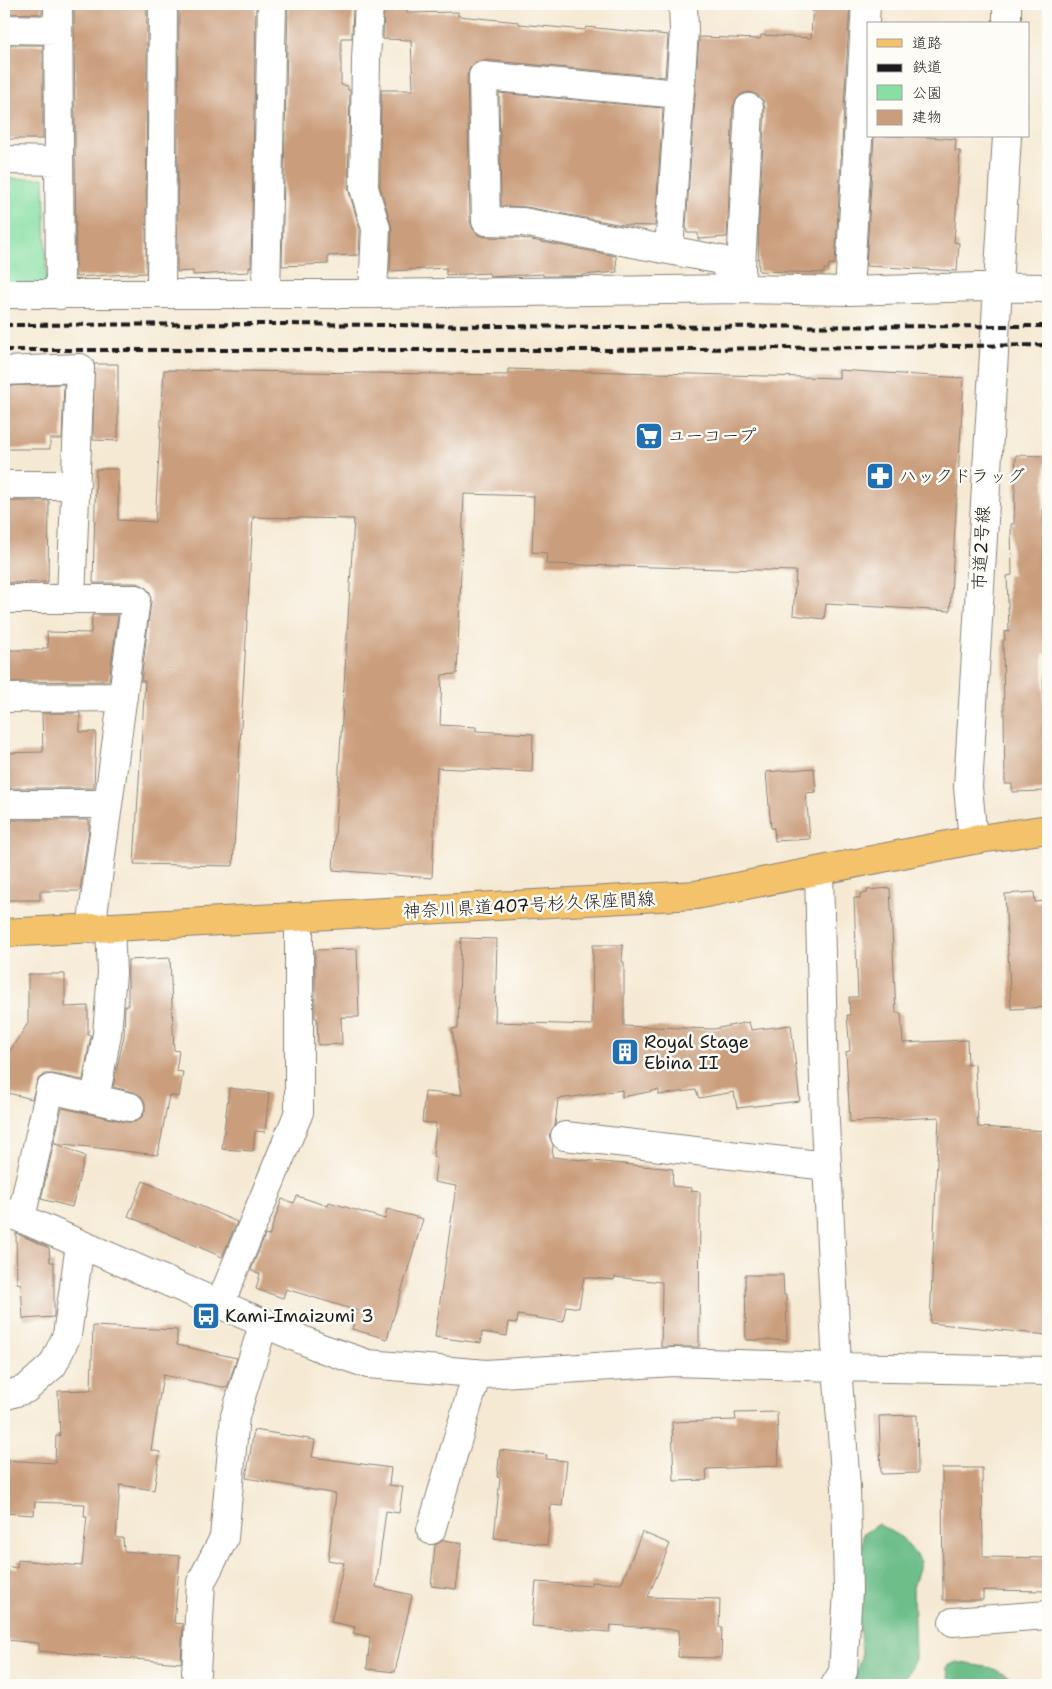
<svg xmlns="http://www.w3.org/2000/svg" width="1052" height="1689" font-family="'Shantell Sans','Klee One',sans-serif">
  <rect width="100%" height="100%" fill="#fdfcf7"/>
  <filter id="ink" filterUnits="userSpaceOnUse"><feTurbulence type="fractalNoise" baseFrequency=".02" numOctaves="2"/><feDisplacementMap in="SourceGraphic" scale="10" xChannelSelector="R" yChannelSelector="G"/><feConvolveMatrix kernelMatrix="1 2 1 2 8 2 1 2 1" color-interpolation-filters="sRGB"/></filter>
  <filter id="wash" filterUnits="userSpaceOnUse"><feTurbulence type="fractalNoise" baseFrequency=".0096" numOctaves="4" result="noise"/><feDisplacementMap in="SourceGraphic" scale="20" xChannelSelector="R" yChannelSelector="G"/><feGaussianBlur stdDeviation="1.12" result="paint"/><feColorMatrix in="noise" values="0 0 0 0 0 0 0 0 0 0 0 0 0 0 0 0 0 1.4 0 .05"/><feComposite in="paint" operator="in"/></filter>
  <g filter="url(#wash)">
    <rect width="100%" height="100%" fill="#f5e9d3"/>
    <path fill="#87dfa3" stroke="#527e60" d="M44,178L47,289H4V179Z"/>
    <path fill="#6dbe89" stroke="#446d52" d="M878,1524L902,1538L921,1561L913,1588L915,1659L902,1685H853L862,1653L858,1614L859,1572L863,1534Z
      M956,1662L992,1668L1025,1685L1048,1681V1685H952L946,1667Z"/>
    <g id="blocks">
      <path fill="#ca9e7d" d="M4,4H42V14L4,13Z
        M74,4H147L146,273L76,277Z
        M179,4H256L251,267H249V272L193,275V271L177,272Z
        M288,4H353L352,38H341V85L348,86V90H350L348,188L360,230L359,255L328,256V264L282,266Z
        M384,4H407V13L458,12V16L519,22V24L585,30L586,27L668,35L665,77L484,60L476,62L470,68L467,76L470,221L473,229L478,235L485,237L521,238L616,256L617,272L572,276H543V274L490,277L489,273L446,275V268L390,271L392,228L380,186L381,90H413L411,40L383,39Z
        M813,4H850L835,264H829V269H824V273L759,271L758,235L765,109L763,100L757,95L749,92L741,94L736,100L733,107L727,237L698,239V233H687L686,226L699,37L760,39L761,35L811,38Z
        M4,45H43V139H4Z
        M499,93L663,108L655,226L623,225L526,207L501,206Z
        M874,136H916L956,139L955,151H960L954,242L959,243L957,271L866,266Z
        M94,364H118V441L93,440Z
        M508,369L839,378V370L964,378L950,611L826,604L824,619L793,615L796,571L546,564L547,553L532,552L534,496L464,494L457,674L442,675L440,725L476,727V731L533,734L532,772L437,768L432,878L333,870L354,519L253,517L233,866L134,864L145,681H141L151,601L150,592L144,586L136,583H93L96,469H118V520L155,522L164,370L508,375Z
        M64,384L62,439H50V449H4V386Z
        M1016,455L1046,456L1043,511L1044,565H1048V654H1043L1045,791L1012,792V784H1005L1003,640H1005L1004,632L1009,631L1007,576L1012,575L1011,524H1014Z
        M4,501H49L48,582L4,583Z
        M92,615H118L109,681L9,682L8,676L4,677V650H42V648H48L47,632L91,633Z
        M42,713H80V732H96L94,788H4V753L43,752Z
        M814,768L816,792L806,793L810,839L775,841L774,828H771L766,772Z
        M4,820H89V829L80,891H40V900H4Z
        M890,888L896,1013H901L903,1043L967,1040L968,1065L975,1064L978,1127L1048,1131V1335L930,1323L939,1117L850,1122L846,1052L850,1051L847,1015H850L849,997H858L854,898H860V894L867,893V890Z
        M1034,892L1035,902L1047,901L1048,1007L1011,1009L1005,894Z
        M461,938L497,939L495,1022L592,1025L593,945H623L622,962H624V1026L714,1029L749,1022L751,1030L791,1025L800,1101L737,1108L734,1092L699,1098L696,1090L659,1095V1090L622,1097V1090L558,1099L555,1125L549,1135L553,1145L552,1157L673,1169L672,1186L692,1188L691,1191L700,1192L699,1347H661L662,1282L615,1277L614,1280L584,1277L579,1308L566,1306L563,1322L518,1315L517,1323L509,1322L507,1336L482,1332L481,1343L435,1337L456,1186L434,1182L437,1157H433L436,1123L422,1122L425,1092L462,1095L452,1029L458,1028Z
        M357,949L359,1017H341L342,1044L318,1045L317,1018H315V950Z
        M170,958L174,1050L179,1051L176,1071L183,1072L179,1097L169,1095L158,1155L55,1143L85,1156L72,1207L41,1199L62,1108L127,1122H135L142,1117L145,1111V1103L141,1096L133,1092L113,1087L124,1036L125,1006H128V960Z
        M28,974H65V1007L88,1006V1035H91L83,1080L53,1074H45L38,1079L32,1099L4,1092V1060L28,1023Z
        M229,1088L269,1093L265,1132L255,1131L253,1151L222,1149Z
        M143,1181L237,1222L222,1257L128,1216Z
        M297,1196L328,1206L329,1202L385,1219L387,1209L423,1219L387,1339L352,1329L358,1311L286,1289L283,1298L256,1289L260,1274L251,1270L265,1235L269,1236L282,1199L294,1203Z
        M16,1233L49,1248L50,1262H54V1317L23,1319L21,1284L17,1283Z
        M745,1275H783L784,1295H786L787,1340H746Z
        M93,1326L177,1330V1345L237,1358L227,1388L163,1375L151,1450L160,1452L154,1490L120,1485L116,1538H123L124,1551L180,1556L174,1623L183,1624L181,1663L39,1651V1643L5,1640L7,1624L4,1623V1566L17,1568L18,1560L82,1566L87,1517H84L85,1504L35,1502L34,1515L4,1513V1460L55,1463L56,1436H60L58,1391L91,1390Z
        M777,1412L779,1466L706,1469L707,1480L674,1481L672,1422L736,1420L735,1413Z
        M917,1415L918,1473L881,1474L879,1416Z
        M254,1430L315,1440L312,1457L391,1468L389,1485L403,1487L399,1513L386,1511L376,1587L412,1595L395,1672L367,1669L370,1637L353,1633L355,1627L331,1622L344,1563L328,1560L336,1494L246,1478Z
        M500,1450L547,1455L546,1459L567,1461L562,1506L551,1505L547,1545L494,1538L500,1478L497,1477Z
        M942,1468H982L983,1557L1048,1558V1591L983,1590V1600H943Z
        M642,1532L670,1544L648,1597L720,1599L719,1627H722L721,1658L678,1657L679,1630L611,1625L610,1632L532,1626L536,1582L591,1586V1582L621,1584Z
        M443,1540L462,1543L456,1589L431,1586L435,1545Z"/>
    </g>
  </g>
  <g filter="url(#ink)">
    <use href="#blocks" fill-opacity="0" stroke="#888278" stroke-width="1"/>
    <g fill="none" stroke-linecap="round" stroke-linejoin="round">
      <g stroke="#888278" stroke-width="30">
        <path id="minor" d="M58,4L60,295
          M369,4L366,59L364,188L376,228L373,294
          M1007,4V24
          M4,29L58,30
          M679,94L483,76L486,221L523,222L721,260L740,289
          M4,160L58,161
          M669,249L684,31L683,4
          M740,289L749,108
          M849,291L866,4
          M4,294H373L740,289L849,291L978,287L1048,288
          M161,294L163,4
          M266,294L272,4
          M4,371L80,368L71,599
          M4,485H76
          M4,599H136L91,929
          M4,698L123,697
          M4,804H108
          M973,840L968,787L1007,136
          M819,872L825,1123L837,1367L846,1487L848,1591L843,1672L835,1685
          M95,1099L107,1034L112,973L110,927
          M565,1136L827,1166
          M4,1211L321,1348L368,1364L486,1374L673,1362L837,1367L1048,1371
          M21,1218L50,1089L130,1107
          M220,1304L299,1112V917
          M4,1396L26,1389L53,1365L67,1335L80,1245
          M431,1530L477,1373
          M953,1622L1048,1615
          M196,1673L201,1582L224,1538L235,1416L264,1322"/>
      </g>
      <g stroke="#888278" stroke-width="30">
        <path id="major" d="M4,933L696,895L973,840L1048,829"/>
      </g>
      <use href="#minor" stroke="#fff" stroke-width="28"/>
      <use href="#major" stroke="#f3c26a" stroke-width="28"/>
      <path stroke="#1c1c1c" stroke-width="4" stroke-dasharray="8 4" stroke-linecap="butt" d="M4,325L281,324L603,327L1048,326
        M4,350H603L1048,345"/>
    </g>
  </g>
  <defs>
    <g id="supermarket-square" transform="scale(1.4375)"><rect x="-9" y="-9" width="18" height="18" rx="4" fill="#1f6fb2" stroke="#fdfcf7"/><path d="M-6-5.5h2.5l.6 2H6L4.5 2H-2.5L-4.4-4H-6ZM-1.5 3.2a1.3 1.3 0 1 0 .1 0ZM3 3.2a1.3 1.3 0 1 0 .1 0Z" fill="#fff"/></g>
    <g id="pharmacy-square" transform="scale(1.4375)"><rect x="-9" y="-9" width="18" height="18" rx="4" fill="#1f6fb2" stroke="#fdfcf7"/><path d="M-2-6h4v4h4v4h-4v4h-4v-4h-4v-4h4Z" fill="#fff"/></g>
    <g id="building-square" transform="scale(1.4375)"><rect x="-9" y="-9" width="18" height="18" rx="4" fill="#1f6fb2" stroke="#fdfcf7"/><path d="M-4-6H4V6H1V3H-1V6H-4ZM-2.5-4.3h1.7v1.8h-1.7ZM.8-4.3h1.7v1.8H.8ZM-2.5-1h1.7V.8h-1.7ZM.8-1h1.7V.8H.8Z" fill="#fff"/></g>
    <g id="bus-square" transform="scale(1.4375)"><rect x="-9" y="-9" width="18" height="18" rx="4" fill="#1f6fb2" stroke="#fdfcf7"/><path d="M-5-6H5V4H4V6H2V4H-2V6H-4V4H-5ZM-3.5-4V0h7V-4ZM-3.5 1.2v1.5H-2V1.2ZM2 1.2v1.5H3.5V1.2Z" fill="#fff"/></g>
  </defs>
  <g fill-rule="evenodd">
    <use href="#supermarket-square" x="649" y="436"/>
    <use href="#pharmacy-square" x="880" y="476"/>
    <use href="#building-square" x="625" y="1052"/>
    <use href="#bus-square" x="206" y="1316"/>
  </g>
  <g text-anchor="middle" stroke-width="5" stroke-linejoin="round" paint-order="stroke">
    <g font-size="18" fill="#1c1c1c" stroke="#fdfcf7" text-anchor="start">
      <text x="668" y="442">ユーコープ</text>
      <text x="899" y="482">ハックドラッグ</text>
      <text x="644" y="1048">Royal Stage<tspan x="644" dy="21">Ebina II</tspan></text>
      <text x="225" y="1322">Kami-Imaizumi 3</text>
    </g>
    <g font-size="18" fill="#1c1c1c" stroke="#fdfcf7">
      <text transform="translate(981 548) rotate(-87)" y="6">市道2号線</text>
      <text transform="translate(529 905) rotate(-3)" y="6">神奈川県道407号杉久保座間線</text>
    </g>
  </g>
  <rect width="1052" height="1689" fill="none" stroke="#fdfcf7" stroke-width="20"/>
  <rect x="867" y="22" width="162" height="115" fill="#fdfcf7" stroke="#a3a29f"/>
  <rect x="877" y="39" width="25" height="8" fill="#f3c26a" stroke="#a3a29f"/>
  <text x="912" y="48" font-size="15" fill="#1c1c1c">道路</text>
  <rect x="877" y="64" width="25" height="8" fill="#1c1c1c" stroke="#a3a29f"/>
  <text x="912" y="72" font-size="15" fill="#1c1c1c">鉄道</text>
  <rect x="877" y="85" width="25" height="15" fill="#87dfa3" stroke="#a3a29f"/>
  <text x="912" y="98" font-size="15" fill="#1c1c1c">公園</text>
  <rect x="877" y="110" width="25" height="15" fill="#ca9e7d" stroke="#a3a29f"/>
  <text x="912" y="122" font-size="15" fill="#1c1c1c">建物</text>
</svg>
